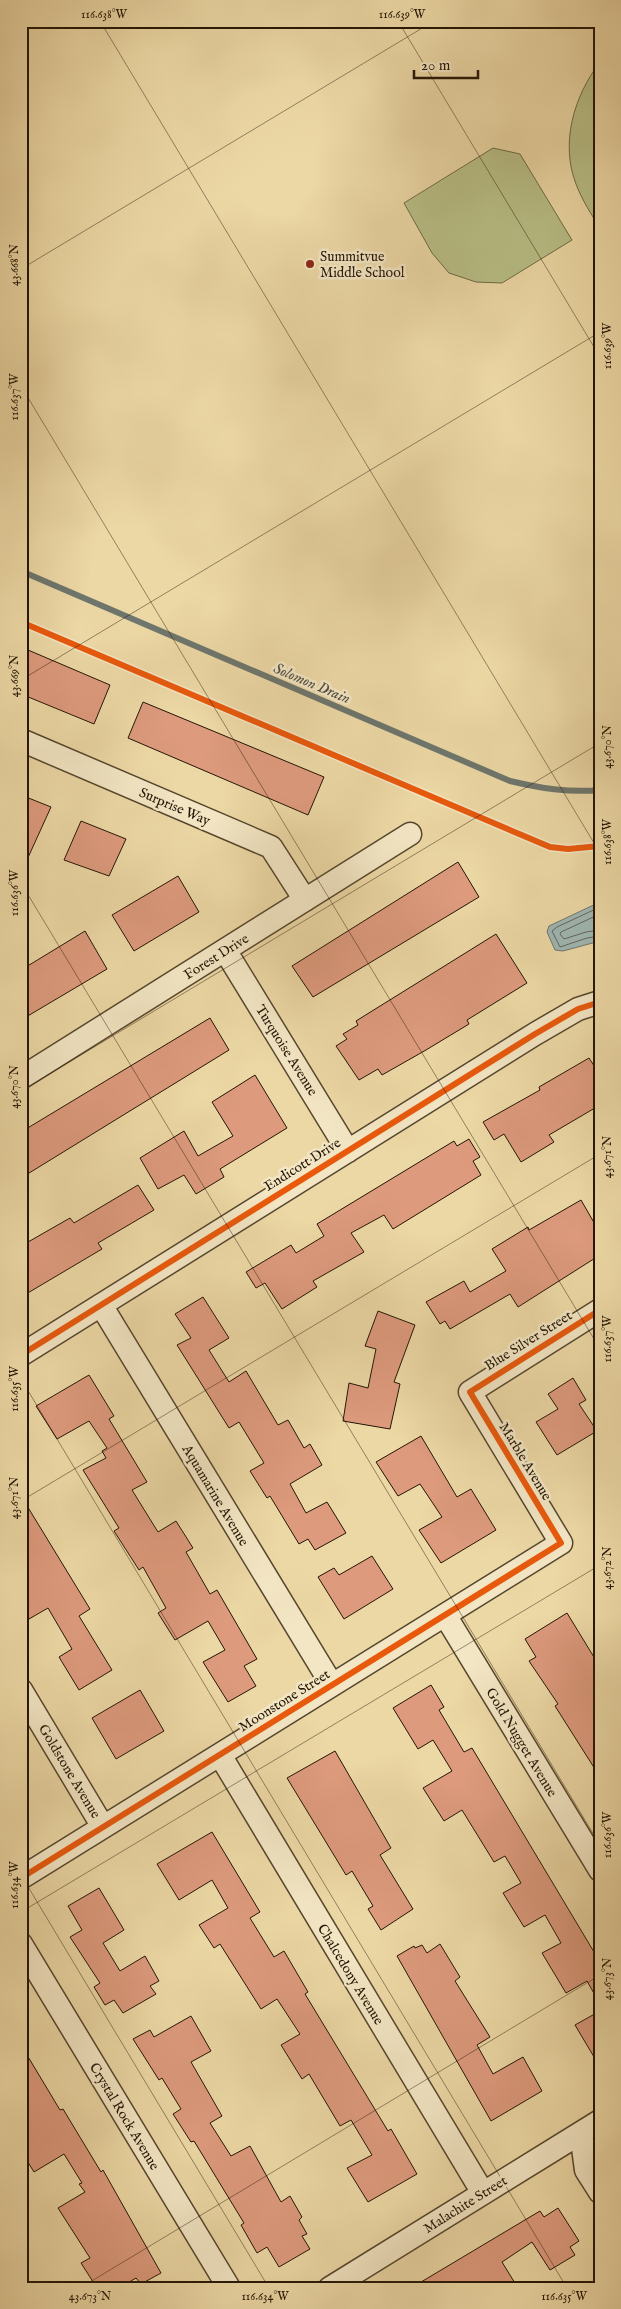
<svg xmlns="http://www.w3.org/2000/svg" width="621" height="2309" font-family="'IM FELL English',serif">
  <rect width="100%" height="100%" fill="#ecd8a5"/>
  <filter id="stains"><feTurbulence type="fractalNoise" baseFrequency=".004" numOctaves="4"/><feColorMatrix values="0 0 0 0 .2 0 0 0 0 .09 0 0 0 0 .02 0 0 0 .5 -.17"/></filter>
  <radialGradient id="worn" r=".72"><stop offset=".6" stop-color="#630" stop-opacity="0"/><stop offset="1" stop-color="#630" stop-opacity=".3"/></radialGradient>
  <path fill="#b8be86" stroke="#6e6a46" d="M600,62V228C591,214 582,200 576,184C560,143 574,96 600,62Z
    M493,148L520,154L572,240L502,283L476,282L449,273L432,253L404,203Z"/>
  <path fill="#9fb6b3" stroke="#6e766d" d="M600,902V941L563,951L555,950L547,932L549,926Z"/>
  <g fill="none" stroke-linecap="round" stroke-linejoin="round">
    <path stroke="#62665c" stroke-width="1" d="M600,907L557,927L552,931L560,947L587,938L600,936
      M600,914L561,932L560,934L564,939L586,932L600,930"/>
    <path stroke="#6e766d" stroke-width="6" d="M21,571L510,781C540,788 568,793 600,790"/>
  </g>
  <path fill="#dd9a7d" stroke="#241505" d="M21,647L110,685L94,724L21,694Z
    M143,702L324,777L308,815L128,738Z
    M21,795L51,807L21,873Z
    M81,821L126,839L109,876L64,860Z
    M458,862L479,897L313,997L292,966Z
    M178,876L199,912L134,951L112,915Z
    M85,931L107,969L21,1020V970Z
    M496,934L527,983L467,1020L469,1024L426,1050L382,1075L378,1069L359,1080L336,1046L347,1039L343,1034L358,1025L356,1021Z
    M210,1018L229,1050L21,1178V1132Z
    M589,1058L600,1075V1105L549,1135L554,1142L521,1162L504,1134L494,1140L483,1122L540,1090L539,1087Z
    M255,1075L287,1128L220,1169L224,1177L196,1194L184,1175L158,1189L140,1158L184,1131L198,1156L233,1136L212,1102Z
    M469,1139L480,1157L473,1161L481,1175L393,1229L384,1215L351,1233L364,1252L313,1281L317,1287L282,1309L265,1283L256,1288L246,1272L291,1245L296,1253L324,1236L317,1224L454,1141L457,1146Z
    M138,1185L154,1210L98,1243L102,1249L21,1297V1246L70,1218L74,1223Z
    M581,1200L600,1233V1255L518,1307L510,1294L450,1329L445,1321L440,1324L426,1302L464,1281L470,1292L506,1271L492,1249L528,1227L529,1230Z
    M203,1297L229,1338L209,1350L229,1382L246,1371L278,1425L288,1420L304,1448L310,1444L322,1465L290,1484L306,1513L327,1502L346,1533L315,1550L308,1539L299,1544L270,1496L267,1498L250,1471L264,1463L239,1422L229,1428L177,1345L191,1338L175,1314Z
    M378,1311L415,1325L394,1382L400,1384L390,1429L343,1421L349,1383L368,1388L376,1349L365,1346Z
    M89,1375L114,1416L109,1419L147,1482L132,1490L158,1532L176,1521L193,1548L186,1552L210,1594L217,1590L257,1659L244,1666L256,1686L228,1702L203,1662L225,1650L208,1621L175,1640L158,1613L166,1608L143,1567L139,1570L114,1531L119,1528L83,1470L106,1458L102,1451L107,1448L89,1421L57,1439L36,1406Z
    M573,1378L586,1400L579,1404L597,1431L557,1455L536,1422L558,1409L548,1394Z
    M421,1436L457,1497L471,1489L496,1530L441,1563L419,1530L442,1517L420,1484L398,1496L376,1462Z
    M21,1496L90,1609L79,1616L112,1670L79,1690L59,1657L72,1649L48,1608L29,1619L21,1605Z
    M372,1556L393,1589L344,1619L318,1577L334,1568L339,1575Z
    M567,1613L600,1667V1777L555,1706L558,1704L529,1661L536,1657L525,1639Z
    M431,1685L444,1707L439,1710L464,1752L472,1748L600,1962V2004L587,1981L566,1993L542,1953L561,1943L545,1915L524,1927L503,1893L521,1883L505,1856L494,1862L462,1810L444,1821L423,1788L452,1771L433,1740L418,1749L393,1708Z
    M140,1690L164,1731L116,1759L92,1718Z
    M335,1751L391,1848L380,1855L413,1909L381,1930L368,1909L373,1906L352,1871L346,1875L287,1778Z
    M212,1832L260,1912L250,1918L274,1957L284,1951L308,1992L305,1994L388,2131L391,2129L417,2174L368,2202L347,2168L372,2155L351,2120L340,2126L309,2074L302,2079L281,2045L300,2034L277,1999L261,2009L220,1944L214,1948L199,1925L228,1908L212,1880L179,1900L157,1864Z
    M99,1888L124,1930L103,1943L120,1971L145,1956L159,1981L150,1986L156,1994L123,2013L114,2000L105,2005L94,1987L100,1983L70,1937L82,1930L68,1906Z
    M440,1944L460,1977L455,1981L490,2037L477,2045L493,2074L523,2057L542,2091L491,2121L397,1956L414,1946L415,1948L422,1945L427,1953Z
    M600,2011V2067L575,2025Z
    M191,2016L211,2051L191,2062L222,2116L210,2123L231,2156L250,2146L281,2202L290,2196L302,2217L299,2220L307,2234L302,2236L310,2249L279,2267L267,2247L257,2253L241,2225L244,2223L194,2141L191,2142L173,2114L181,2109L162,2078L159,2080L133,2039L150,2030L154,2037Z
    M21,2045L60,2110L63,2109L101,2172L103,2170L161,2273L141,2284L136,2278L119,2288H97L81,2263L90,2258L58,2208L85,2192L79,2184L82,2183L64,2154L34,2172L21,2151Z
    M558,2208L579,2241L570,2247L575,2255L550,2270L532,2242L502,2262L518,2288H411L540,2211L544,2217Z"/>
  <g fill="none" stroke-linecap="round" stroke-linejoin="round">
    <g stroke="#56462d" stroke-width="25">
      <path id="minor" d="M21,740L271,847L305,900
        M225,950L348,1151
        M21,1078L410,834
        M101,1305L332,1685
        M21,1355L535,1034L578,1009L600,1002
        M445,1615L600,1870
        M21,1690L103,1827
        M220,1755L483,2193
        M21,1878L561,1543L470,1392L600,1310
        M21,1944L229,2288
        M581,2133L586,2170L600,2192
        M330,2288L600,2121"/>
    </g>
    <use href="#minor" stroke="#f3e6c4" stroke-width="22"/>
    <g stroke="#f3e6c4" stroke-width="9">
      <path id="cycleway" d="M21,622L550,847L568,849L600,846
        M21,1355L535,1034L578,1009L600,1002
        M21,1878L561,1543L470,1392L600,1310"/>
    </g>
    <use href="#cycleway" stroke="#e8590c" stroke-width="6"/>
  </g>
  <path fill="none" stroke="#241505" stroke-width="1" stroke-opacity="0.45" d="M100,21L600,853M398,21L600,357M21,269L434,21M21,386L600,1349M21,680L600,332M21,883L600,1845M21,1091L600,743M21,1379L567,2288M21,1501L600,1154M21,1875L269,2288M21,1912L600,1565M80,2288L600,1975"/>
  <circle fill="#8f2418" stroke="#f3e6c4" stroke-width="2" cx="310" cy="264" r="5"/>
  <g text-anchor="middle" stroke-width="5" stroke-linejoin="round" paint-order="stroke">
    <g font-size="14" fill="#241505" stroke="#f3e6c4" text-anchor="start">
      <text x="320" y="261">Summitvue<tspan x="320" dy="16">Middle School</tspan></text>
    </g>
    <g font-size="14" fill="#241505" stroke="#f3e6c4">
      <text transform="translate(175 806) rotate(23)" y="5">Surprise Way</text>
      <text transform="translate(216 956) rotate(-32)" y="5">Forest Drive</text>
      <text transform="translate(287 1050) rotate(58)" y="5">Turquoise Avenue</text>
      <text transform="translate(302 1164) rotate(-32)" y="5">Endicott Drive</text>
      <text transform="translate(528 1340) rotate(-32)" y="5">Blue Silver Street</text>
      <text transform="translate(526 1461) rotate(59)" y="5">Marble Avenue</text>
      <text transform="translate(216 1495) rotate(59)" y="5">Aquamarine Avenue</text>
      <text transform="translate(284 1700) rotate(-32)" y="5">Moonstone Street</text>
      <text transform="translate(522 1742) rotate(59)" y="5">Gold Nugget Avenue</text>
      <text transform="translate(70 1771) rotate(59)" y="5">Goldstone Avenue</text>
      <text transform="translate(351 1974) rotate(59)" y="5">Chalcedony Avenue</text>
      <text transform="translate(125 2116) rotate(59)" y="5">Crystal Rock Avenue</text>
      <text transform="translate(465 2204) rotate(-32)" y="5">Malachite Street</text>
    </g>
    <g font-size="15" font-style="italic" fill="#4f4d42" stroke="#f3e6c4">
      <text transform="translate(312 683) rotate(23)" y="5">Solomon Drain</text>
    </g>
  </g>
  <rect width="621" height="2309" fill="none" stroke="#ecd8a5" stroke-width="55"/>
  <path d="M414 70v8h64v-8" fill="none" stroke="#241505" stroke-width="2.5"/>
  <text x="421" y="70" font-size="15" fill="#241505" stroke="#f3e6c4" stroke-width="4" paint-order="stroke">20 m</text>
  <rect x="28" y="28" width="566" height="2254" fill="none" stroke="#241505" stroke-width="2"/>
  <g font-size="12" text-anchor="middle" fill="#241505">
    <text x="104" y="18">116.638°W</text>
    <text x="402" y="18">116.639°W</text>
    <text transform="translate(14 265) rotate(-90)" y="4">43.668°N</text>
    <text transform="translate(607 346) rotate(-90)" y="4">116.639°W</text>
    <text transform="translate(14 397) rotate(-90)" y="4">116.637°W</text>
    <text transform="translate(14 676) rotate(-90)" y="4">43.669°N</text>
    <text transform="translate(607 747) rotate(-90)" y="4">43.670°N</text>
    <text transform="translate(607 842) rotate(-90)" y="4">116.638°W</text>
    <text transform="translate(14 893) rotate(-90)" y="4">116.636°W</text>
    <text transform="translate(14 1087) rotate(-90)" y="4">43.670°N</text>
    <text transform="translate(607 1157) rotate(-90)" y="4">43.671°N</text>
    <text transform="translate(607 1339) rotate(-90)" y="4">116.637°W</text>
    <text transform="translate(14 1389) rotate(-90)" y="4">116.635°W</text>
    <text transform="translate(14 1498) rotate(-90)" y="4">43.671°N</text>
    <text transform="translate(607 1568) rotate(-90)" y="4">43.672°N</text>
    <text transform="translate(607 1835) rotate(-90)" y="4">116.636°W</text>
    <text transform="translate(14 1885) rotate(-90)" y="4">116.634°W</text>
    <text transform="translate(607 1979) rotate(-90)" y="4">43.673°N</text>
    <text x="90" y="2300">43.673°N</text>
    <text x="265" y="2300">116.634°W</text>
    <text x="564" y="2300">116.635°W</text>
  </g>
  <rect width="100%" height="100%" filter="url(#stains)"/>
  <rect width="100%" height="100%" fill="url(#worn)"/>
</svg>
